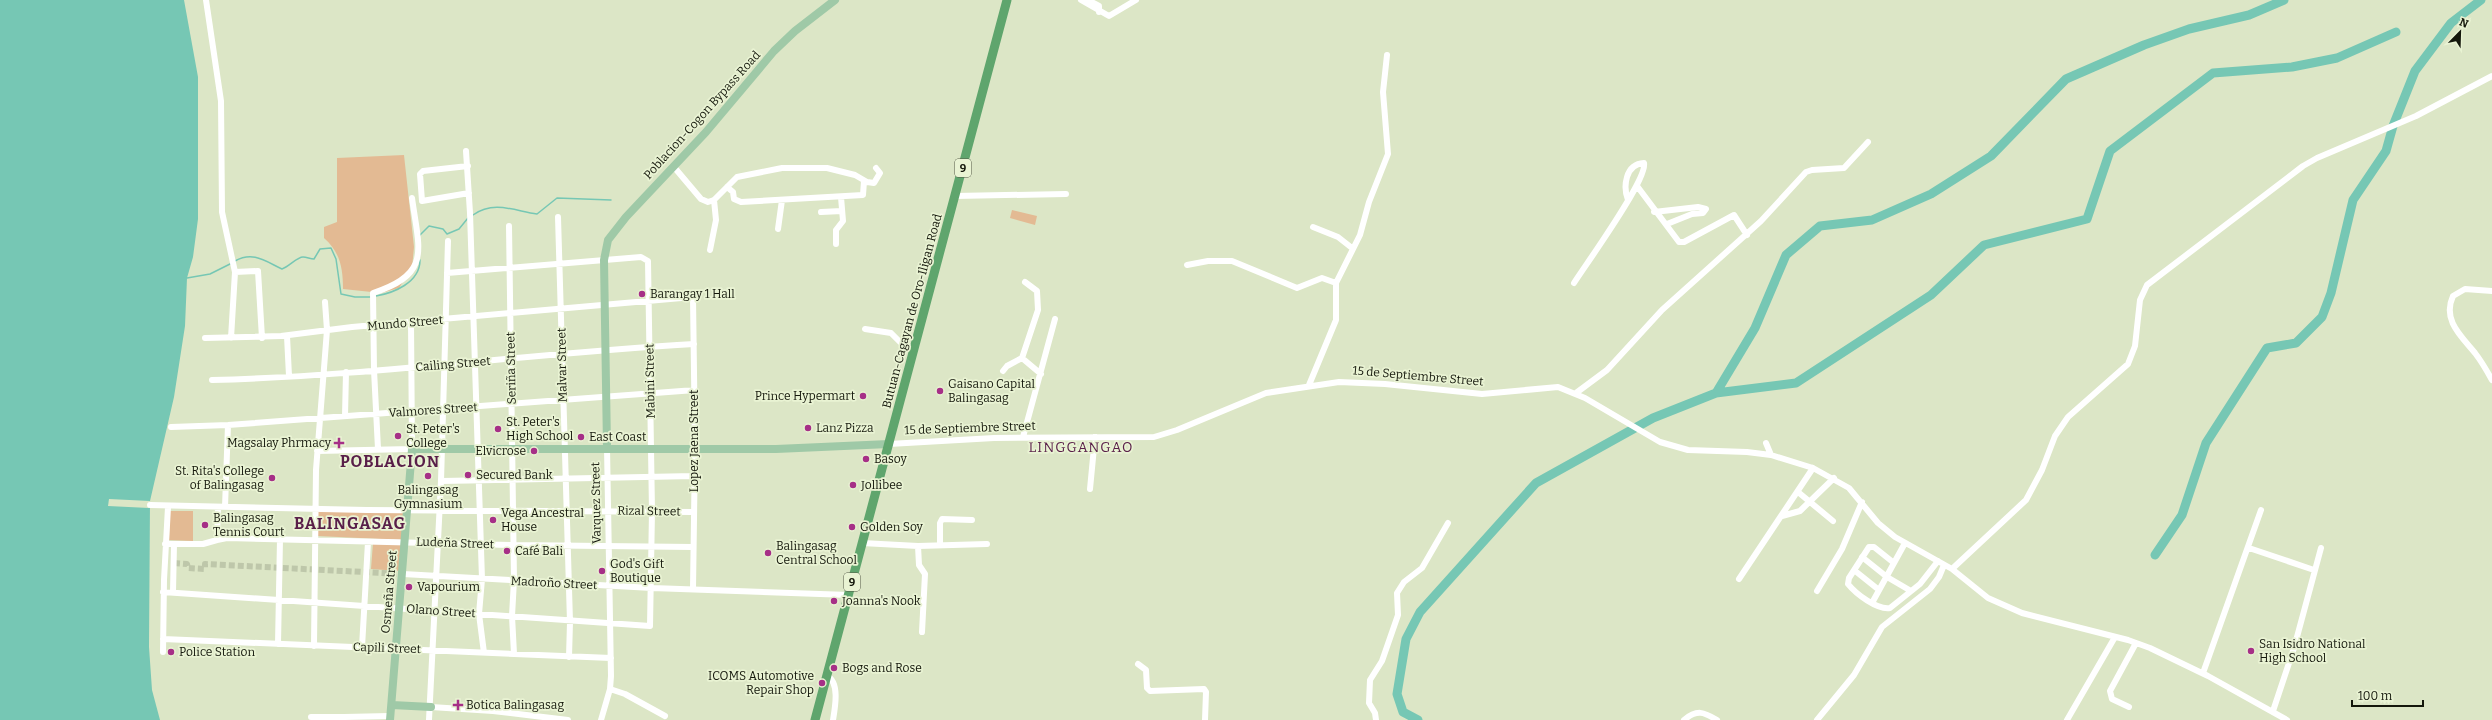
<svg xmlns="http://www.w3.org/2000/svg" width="2492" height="720" font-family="Bitter,serif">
  <rect width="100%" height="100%" fill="#dce6c6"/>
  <path fill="#e3ba93" d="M404,155L414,247L412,268L399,288L381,293L343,289C343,268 340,252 324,238V227L337,222V158Z
    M1012,210L1037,216L1035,225L1010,218Z
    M170,511H193V541L169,540Z
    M317,511L404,513L402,540L318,536Z
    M373,543L401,545L400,571L371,569Z"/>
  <path fill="#76c7b4" d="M0,0H184L198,77V219L193,257L187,278L185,326L174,397L150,501L149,647L152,690L160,720H0Z"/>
  <path fill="#dce6c6" d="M109,499L150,501L149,508L108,506Z"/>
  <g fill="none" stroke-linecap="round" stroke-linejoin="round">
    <path stroke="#76c7b4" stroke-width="1.5" d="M473,215C494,200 515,211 537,214L557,198L611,200
      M420,235L429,226L443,229L447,234L459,229L468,218
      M235,261C253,251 265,261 282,269C290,266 297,257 303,257C307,257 310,259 314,259L320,249L331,248L336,259L341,294L355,297H372
      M187,278L210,274L232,263
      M376,296C393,293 420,283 420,260"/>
    <path stroke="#76c7b4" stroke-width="9" d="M1716,393L1755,328L1786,255L1820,226L1872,220L1931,194L1991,156L2066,79L2144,45L2189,29L2249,15L2284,0
      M2155,555L2182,515L2206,443L2267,348L2296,343L2322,317L2331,293L2353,200L2386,151L2393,126L2415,71L2451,23L2481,0
      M1418,720L1403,712L1397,694L1406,639L1420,612L1536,483L1653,418L1716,393L1796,383L1931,295L1984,245L2087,219L2110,151L2213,73L2292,67L2337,58L2396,32"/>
    <path stroke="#bec7aa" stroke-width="6" stroke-dasharray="6 3" stroke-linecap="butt" d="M174,563L187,564L188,568L205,569V564L403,574"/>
    <path stroke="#fff" stroke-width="6" d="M206,0L221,101L222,212L235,272L231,338
      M1081,0L1109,16L1136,0
      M1088,0L1099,6V12
      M466,151L470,213L482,579L479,614L484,653
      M468,166L423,171L420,174L422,201L469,193
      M674,167L701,199L708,202L714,200L737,177L782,168H827L855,175L867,182L874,183L880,173L876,168
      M1637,186L1679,242H1684L1734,215L1747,235
      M727,187L733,192L734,199L741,202L863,195L864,181
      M955,196L1066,194
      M821,212L842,211
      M1654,212L1698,207L1706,209L1703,213L1692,214L1667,224
      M558,217L570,622L569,657
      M509,226L514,580L512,616L514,654
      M1313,227L1338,237L1352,248
      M778,229L782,200
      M836,244V230L843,221L841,197
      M710,250L716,220L714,200
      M1187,265L1208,261H1232L1297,288L1322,278L1336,283
      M235,272L258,271L262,338
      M1574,283C1586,264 1648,179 1644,163C1625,164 1623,187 1628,200
      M2492,291L2465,289L2453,296C2442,320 2461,336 2475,353C2482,362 2487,371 2492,380
      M865,329L891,333L902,344L914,348
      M287,336L289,376
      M205,338L281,336L352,327L693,297L695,448L693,589
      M1022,358L1038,310L1037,291L1025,282
      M1022,358L1041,374
      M1003,371L1007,366L1022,358
      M212,380C373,376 533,353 694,344
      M1309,385L1336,320V283L1360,235L1369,202L1388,154L1383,92L1387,55
      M1576,393L1607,370L1662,310L1761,221L1806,172L1812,170L1844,168L1868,142
      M345,416L346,372
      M171,427L228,425L695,390
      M1023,437L1055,319
      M1766,443L1771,455
      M889,444L994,438L1154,437L1177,430L1266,393L1339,382L1385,384L1482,394L1558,387L1585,398L1660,442L1688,450L1747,452L1771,455L1813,468L1849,488L1878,523L1895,537L1952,569L1988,598L2022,613L2128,640L2150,648L2208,676L2287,720
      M378,449L374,370L373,293C432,274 419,250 412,198
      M317,451L412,449L411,322
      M441,481L694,476
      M1090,489L1095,437
      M1798,492L1833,521
      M150,505L367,510L693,512
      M225,507L228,425
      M1782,516L1800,511L1834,478
      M217,540L227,538L513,545L693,547
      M862,543L918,546L987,544
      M165,544H203L217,540L218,507
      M940,545V523L942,519L972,520
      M918,546L919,565L925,574L922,632
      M2249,548L2314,570
      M1862,557L1887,577L1911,591
      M1894,563L1874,547H1869L1849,578L1848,584C1856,594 1877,610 1890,608L1920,584L1938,561
      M1952,569L2026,500L2042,470L2055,436L2068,417L2128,364L2135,346L2140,300L2147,285L2303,166L2317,158L2416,116L2492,76
      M1854,570L1879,590
      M403,574L652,588L849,595
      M1739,579L1813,468
      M1817,591L1842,549L1862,502
      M163,592L650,626L652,511L648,261L641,257L447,273
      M173,592L174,544
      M1872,603L1905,543
      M163,639L611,658
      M278,644L280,539
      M314,646L316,470L327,330L325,302
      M362,647L368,542
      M163,652L164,580L168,507
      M1138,664L1146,670L1147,688L1150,691L1204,689L1206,692L1205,720
      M2203,673L2261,510
      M827,676C840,682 835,708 833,720
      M610,689L625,694L665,716
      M431,707L493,711L568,720
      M2129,707L2112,699L2110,691L2136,643
      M2273,711L2294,648L2321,548
      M311,717H344
      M344,720V717L390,716
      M429,720L441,481L448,241
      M601,720L610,689L611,676L607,447
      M1376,720L1375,713L1369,703L1370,680L1382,661L1398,615L1397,593L1404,582L1422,568L1448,523
      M1684,720C1697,709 1704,712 1717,720
      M1817,720L1854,675L1882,627L1930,589L1939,577L1944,565
      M2067,720L2115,637"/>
    <path stroke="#9fc9a7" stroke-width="8" d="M607,447L604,260L608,240L626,217L706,132L774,51L795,31L835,0
      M392,705L431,707
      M390,720L412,449H776L889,444"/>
    <path stroke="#5fa56d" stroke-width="9" d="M815,720L1007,0"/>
  </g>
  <g fill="#a62f87" stroke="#e9f3d3" stroke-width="1.5">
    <circle cx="642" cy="294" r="4"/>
    <circle cx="940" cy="391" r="4"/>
    <circle cx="863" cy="396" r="4"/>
    <circle cx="808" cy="428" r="4"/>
    <circle cx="498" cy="429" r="4"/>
    <circle cx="398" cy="436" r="4"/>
    <circle cx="581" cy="437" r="4"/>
    <path d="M337 437h4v4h4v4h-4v4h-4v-4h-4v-4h4z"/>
    <circle cx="534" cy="451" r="4"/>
    <circle cx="866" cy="459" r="4"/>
    <circle cx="468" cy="475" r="4"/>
    <circle cx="428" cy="476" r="4"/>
    <circle cx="272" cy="478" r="4"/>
    <circle cx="853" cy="485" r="4"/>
    <circle cx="493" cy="520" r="4"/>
    <circle cx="205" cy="525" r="4"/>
    <circle cx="852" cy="527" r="4"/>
    <circle cx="507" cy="551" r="4"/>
    <circle cx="768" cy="553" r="4"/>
    <circle cx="602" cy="571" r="4"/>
    <circle cx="409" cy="587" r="4"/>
    <circle cx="834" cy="601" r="4"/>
    <circle cx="2251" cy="651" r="4"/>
    <circle cx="171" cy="652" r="4"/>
    <circle cx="834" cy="668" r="4"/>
    <circle cx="822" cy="683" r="4"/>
    <path d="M456 699h4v4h4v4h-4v4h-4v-4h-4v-4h4z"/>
  </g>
  <g text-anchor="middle" stroke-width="3.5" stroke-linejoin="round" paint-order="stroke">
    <g fill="#e9f3d3" stroke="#545947" stroke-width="1">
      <rect x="955" y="159" width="16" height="18" rx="3"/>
      <rect x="844" y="573" width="16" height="18" rx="3"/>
    </g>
    <g font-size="11" font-weight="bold" fill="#14170b">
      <text x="963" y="172">9</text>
      <text x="852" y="586">9</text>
    </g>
    <g font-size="12" fill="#14170b" stroke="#e9f3d3">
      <text transform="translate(702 115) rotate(-48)" y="4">Poblacion-Cogon Bypass Road</text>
      <text transform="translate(912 311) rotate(-75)" y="4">Butuan-Cagayan de Oro-Iligan Road</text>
      <text transform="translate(405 323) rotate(-5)" y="4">Mundo Street</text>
      <text transform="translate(453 364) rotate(-5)" y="4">Cailing Street</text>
      <text transform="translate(562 365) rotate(-91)" y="4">Malvar Street</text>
      <text transform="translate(511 368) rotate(-91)" y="4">Seriña Street</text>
      <text transform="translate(1418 376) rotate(5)" y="4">15 de Septiembre Street</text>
      <text transform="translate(650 381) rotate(-91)" y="4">Mabini Street</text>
      <text transform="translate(433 410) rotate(-4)" y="4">Valmores Street</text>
      <text transform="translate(970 428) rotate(-2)" y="4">15 de Septiembre Street</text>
      <text transform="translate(694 441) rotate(-90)" y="4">Lopez Jaena Street</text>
      <text transform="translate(596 503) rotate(-91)" y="4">Varquez Street</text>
      <text transform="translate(649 511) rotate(1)" y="4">Rizal Street</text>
      <text transform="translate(455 543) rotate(2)" y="4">Ludeña Street</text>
      <text transform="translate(554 583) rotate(3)" y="4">Madroño Street</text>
      <text transform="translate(389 592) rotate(-85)" y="4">Osmeña Street</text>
      <text transform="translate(441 611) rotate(4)" y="4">Olano Street</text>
      <text transform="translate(387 648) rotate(2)" y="4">Capili Street</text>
    </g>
    <g font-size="12" fill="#14170b" stroke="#e9f3d3" text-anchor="start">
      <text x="650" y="298">Barangay 1 Hall</text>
      <text x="948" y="388">Gaisano Capital<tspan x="948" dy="14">Balingasag</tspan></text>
      <text x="855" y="400" text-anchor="end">Prince Hypermart</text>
      <text x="506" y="426">St. Peter's<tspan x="506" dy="14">High School</tspan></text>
      <text x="816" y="432">Lanz Pizza</text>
      <text x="406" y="433">St. Peter's<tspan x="406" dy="14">College</tspan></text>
      <text x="589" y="441">East Coast</text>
      <text x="331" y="447" text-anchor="end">Magsalay Phrmacy</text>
      <text x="526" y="455" text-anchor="end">Elvicrose</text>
      <text x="874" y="463">Basoy</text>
      <text x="264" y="475" text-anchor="end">St. Rita's College<tspan x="264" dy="14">of Balingasag</tspan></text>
      <text x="476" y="479">Secured Bank</text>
      <text x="861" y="489">Jollibee</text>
      <text x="428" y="494" text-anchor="middle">Balingasag<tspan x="428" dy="14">Gymnasium</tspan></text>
      <text x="501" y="517">Vega Ancestral<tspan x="501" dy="14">House</tspan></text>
      <text x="213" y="522">Balingasag<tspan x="213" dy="14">Tennis Court</tspan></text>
      <text x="860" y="531">Golden Soy</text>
      <text x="776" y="550">Balingasag<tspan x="776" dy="14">Central School</tspan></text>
      <text x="515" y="555">Café Bali</text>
      <text x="610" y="568">God's Gift<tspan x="610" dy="14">Boutique</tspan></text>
      <text x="417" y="591">Vapourium</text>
      <text x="842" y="605">Joanna's Nook</text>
      <text x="2259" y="648">San Isidro National<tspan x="2259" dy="14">High School</tspan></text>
      <text x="179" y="656">Police Station</text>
      <text x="842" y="672">Bogs and Rose</text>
      <text x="814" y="680" text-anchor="end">ICOMS Automotive<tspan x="814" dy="14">Repair Shop</tspan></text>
      <text x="466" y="709">Botica Balingasag</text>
    </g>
    <g font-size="14" letter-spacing="1" fill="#591f49" stroke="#e9f3d3">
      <text x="1081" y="452">LINGGANGAO</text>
    </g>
    <g font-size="16" font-weight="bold" letter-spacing="1" fill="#591f49" stroke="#e9f3d3">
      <text x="390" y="467">POBLACION</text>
      <text x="350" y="529">BALINGASAG</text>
    </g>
  </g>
  <g transform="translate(2460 32) rotate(23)" stroke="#e9f3d3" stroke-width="3" paint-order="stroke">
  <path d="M0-3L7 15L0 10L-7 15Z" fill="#14170b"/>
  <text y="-6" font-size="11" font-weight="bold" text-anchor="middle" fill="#14170b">N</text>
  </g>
  <path d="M2352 700v6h71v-6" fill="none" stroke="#14170b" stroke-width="2"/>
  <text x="2358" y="700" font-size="12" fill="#14170b" stroke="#e9f3d3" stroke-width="3" paint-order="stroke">100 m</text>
</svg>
